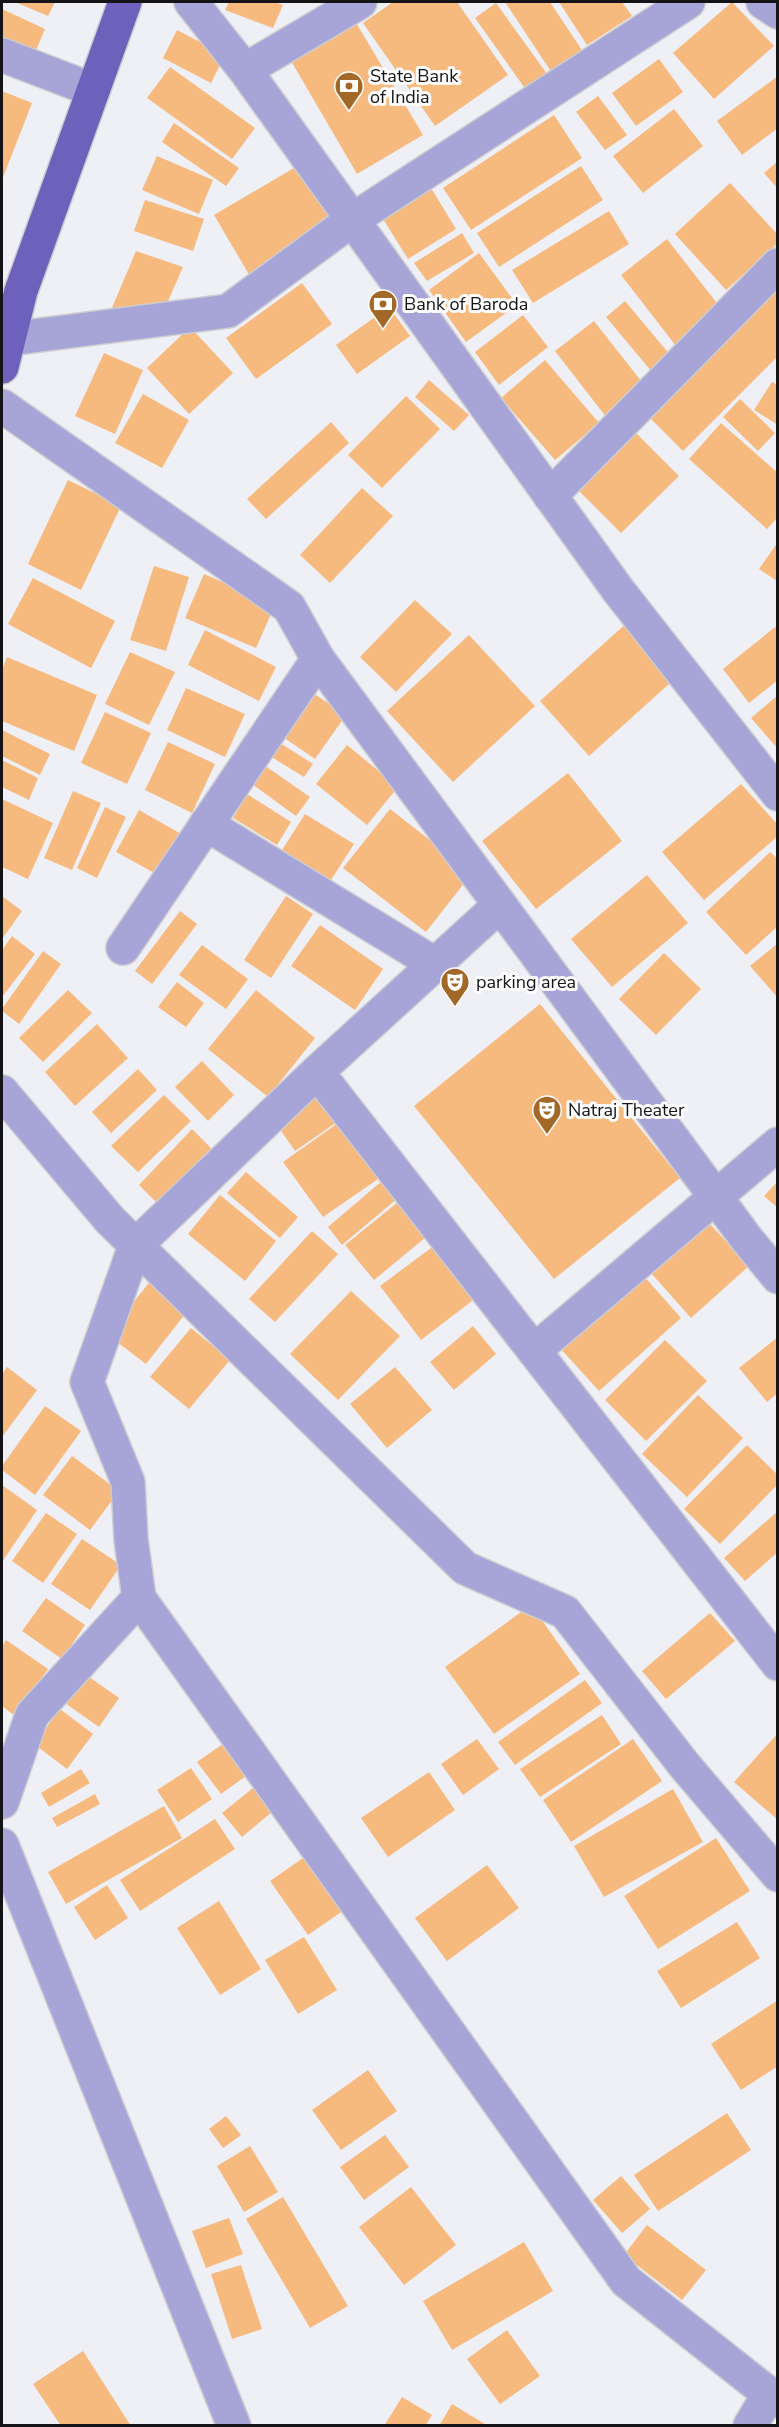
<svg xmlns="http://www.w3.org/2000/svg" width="779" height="2427" font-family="'Nunito Sans',sans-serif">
  <rect width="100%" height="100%" fill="#efeff6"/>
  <path fill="#f6ba7f" d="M15,2H55L48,16Z
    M229,2H274L283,5L273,28L225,10Z
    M393,2H457L508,75L435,126L363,23Z
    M505,2H550L584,53L552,73Z
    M559,2H622L632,16L587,45Z
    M732,2L774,46L714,99L673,53Z
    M496,3L550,78L529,94L475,18Z
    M2,9L45,29L33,57L2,42Z
    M352,16L423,135L357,174L287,54Z
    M177,30L225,55L211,83L163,58Z
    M659,59L683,92L636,126L612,93Z
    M170,67L255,128L232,159L147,98Z
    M778,76V128L742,155L717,121Z
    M2,91L32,103L2,180Z
    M598,96L627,135L605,150L576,112Z
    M674,109L703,146L643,193L613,156Z
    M554,115L582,158L471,230L443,188Z
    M174,123L239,168L226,186L162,142Z
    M157,156L213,180L199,214L142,190Z
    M778,161V189L764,173Z
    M299,165L337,228L251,278L214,215Z
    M581,166L603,200L499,267L477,233Z
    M730,183L778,235V243L726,290L675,234Z
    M431,188L456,229L408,259L383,219Z
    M145,200L204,219L193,251L134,231Z
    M609,211L629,244L533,303L512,270Z
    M462,233L474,253L427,281L414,263Z
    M667,239L723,311L676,346L621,275Z
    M136,251L183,267L165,308L109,315Z
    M479,253L517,305L466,342L429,290Z
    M302,283L332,324L256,379L226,338Z
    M778,286V356L683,451L649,417Z
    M625,301L676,362L657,378L606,317Z
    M389,307L410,336L357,374L336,345Z
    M523,315L548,347L499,385L475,352Z
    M594,321L649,391L610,422L555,351Z
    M190,327L233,373L189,414L147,368Z
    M104,353L143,370L115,434L75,416Z
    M545,360L599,423L555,460L501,398Z
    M429,380L469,415L454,431L415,397Z
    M772,382L778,385V425L754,410Z
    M143,394L189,420L162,468L115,443Z
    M406,396L440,429L382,488L348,455Z
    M740,399L775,433L758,451L723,417Z
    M331,422L349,443L266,519L247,499Z
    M721,423L778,473V517L767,529L689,459Z
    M630,427L679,476L621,533L572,484Z
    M68,480L121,506L81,590L28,564Z
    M362,488L393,516L330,583L300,555Z
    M778,542V580L777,581L759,569Z
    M154,566L189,577L166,651L130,640Z
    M204,574L275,605L256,648L185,618Z
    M33,578L115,621L91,668L8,624Z
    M415,600L452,634L396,692L360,657Z
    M630,620L679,675L589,756L540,701Z
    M775,627L778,630V680L749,703L723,669Z
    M205,630L276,667L259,701L188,665Z
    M469,635L535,706L453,782L387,711Z
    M130,652L175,672L149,725L105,704Z
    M7,657L97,695L74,751L2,721V670Z
    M186,688L245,714L225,757L167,730Z
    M310,691L346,715L315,759L280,735Z
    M778,695V749L751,718Z
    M105,712L151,733L127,784L81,763Z
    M2,730L50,754L40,775L2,756Z
    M274,739L313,764L304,777L265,753Z
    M168,742L215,764L192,813L145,790Z
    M347,745L398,787L367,825L316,784Z
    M2,760L38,778L29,800L2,787Z
    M261,763L310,797L296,816L248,781Z
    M568,773L622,841L536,909L482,841Z
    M741,784L778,825V836L704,900L662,852Z
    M73,791L101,803L72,870L44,858Z
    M247,794L291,822L277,845L233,818Z
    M2,799L53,823L28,879L2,867Z
    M105,807L126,817L97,878L77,868Z
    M390,809L472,873L426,932L343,868Z
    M139,810L183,835L160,876L116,852Z
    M305,814L354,844L331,880L282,850Z
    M770,852L778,859V926L746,955L706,912Z
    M647,875L688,923L612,987L571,939Z
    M2,896L22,911L2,939Z
    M286,896L313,914L271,978L244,960Z
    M180,911L197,924L152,984L135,971Z
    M320,925L383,969L355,1010L291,966Z
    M12,936L35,954L2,997V950Z
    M778,943V998L750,966Z
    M202,945L248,979L226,1009L179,975Z
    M43,951L61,964L19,1024L2,1011V1009Z
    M664,953L701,989L656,1035L619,999Z
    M177,982L204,1003L186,1027L158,1007Z
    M68,990L92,1013L43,1062L19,1038Z
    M256,990L315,1038L268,1097L208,1049Z
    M540,1004L680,1178L554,1279L414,1106Z
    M97,1024L128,1058L75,1106L45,1072Z
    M202,1061L234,1095L208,1121L175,1087Z
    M138,1069L157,1090L111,1133L92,1112Z
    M321,1087L343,1118L295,1151L273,1119Z
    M164,1095L191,1121L138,1172L111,1146Z
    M338,1123L378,1179L323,1217L283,1162Z
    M192,1129L214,1151L161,1207L139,1185Z
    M246,1172L298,1217L280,1238L227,1193Z
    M383,1180L398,1198L342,1245L328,1227Z
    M778,1181V1208L764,1196Z
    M220,1195L276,1241L245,1281L188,1234Z
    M403,1198L431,1233L374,1280L345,1245Z
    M708,1222L749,1266L691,1318L651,1273Z
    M312,1231L338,1254L275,1322L249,1299Z
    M435,1245L476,1298L421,1340L380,1286Z
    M643,1275L681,1318L599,1391L560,1348Z
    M151,1280L189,1309L146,1364L108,1335Z
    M351,1291L400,1336L338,1400L290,1354Z
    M473,1326L496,1354L454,1390L430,1362Z
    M191,1328L230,1360L189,1409L150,1377Z
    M778,1337V1393L767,1402L739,1368Z
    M665,1340L707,1381L646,1441L605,1400Z
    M7,1367L37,1390L2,1437V1374Z
    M395,1367L432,1410L387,1448L350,1404Z
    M698,1395L743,1438L687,1497L642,1454Z
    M45,1406L81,1431L35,1495L2,1470V1466Z
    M747,1445L778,1475V1484L720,1544L684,1509Z
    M72,1456L119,1491L90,1530L43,1495Z
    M2,1485L37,1510L2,1562Z
    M778,1511V1552L745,1581L724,1558Z
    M46,1513L77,1534L43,1583L12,1561Z
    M82,1539L121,1565L90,1610L51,1584Z
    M46,1598L85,1625L62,1659L22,1631Z
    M531,1605L580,1674L494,1734L445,1667Z
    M710,1613L735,1641L666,1699L642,1671Z
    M6,1640L48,1669L15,1716L2,1706V1647Z
    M85,1674L119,1698L99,1727L65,1703Z
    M585,1680L602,1703L515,1765L498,1742Z
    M60,1709L93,1734L67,1769L34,1744Z
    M602,1715L621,1744L540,1797L520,1769Z
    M778,1733V1820L734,1782Z
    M230,1739L253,1771L221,1794L197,1762Z
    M477,1739L499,1769L463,1795L441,1764Z
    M633,1739L662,1781L571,1842L543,1800Z
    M191,1768L212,1799L178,1822L157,1790Z
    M81,1769L90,1783L49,1807L41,1793Z
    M429,1772L455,1810L388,1857L361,1818Z
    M259,1783L279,1806L242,1837L222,1813Z
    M673,1789L703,1842L604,1897L574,1846Z
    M95,1794L100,1804L57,1827L52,1818Z
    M164,1806L182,1838L66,1904L48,1872Z
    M215,1819L235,1849L140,1911L120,1880Z
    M716,1838L750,1891L658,1949L624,1896Z
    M306,1856L344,1910L308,1935L270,1881Z
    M487,1865L519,1908L447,1961L415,1918Z
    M107,1885L128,1918L95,1940L74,1907Z
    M219,1901L261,1969L220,1995L177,1928Z
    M737,1922L760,1958L681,2008L657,1971Z
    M304,1937L337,1990L298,2014L265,1960Z
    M778,2000V2066L741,2090L711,2044Z
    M368,2070L397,2111L341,2150L312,2110Z
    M727,2113L751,2150L658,2211L634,2175Z
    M226,2116L241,2135L223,2148L209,2129Z
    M385,2135L409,2167L364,2200L340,2167Z
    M250,2146L278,2192L244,2212L217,2166Z
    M621,2176L650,2209L622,2233L593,2200Z
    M411,2187L456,2245L404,2285L359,2227Z
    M283,2197L348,2306L310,2328L246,2219Z
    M229,2218L243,2254L206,2268L192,2231Z
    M647,2225L706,2270L682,2300L624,2255Z
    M524,2242L553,2291L452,2350L423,2301Z
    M241,2265L262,2329L232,2339L211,2274Z
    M507,2330L540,2376L500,2404L467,2359Z
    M83,2351L131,2426H61L33,2384Z
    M402,2397L432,2415L425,2426H384Z
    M452,2404L488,2426H439Z"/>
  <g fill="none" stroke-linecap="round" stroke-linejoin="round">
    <g stroke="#ccccd2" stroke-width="36">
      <path id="minor" d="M191,2L245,70L618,590L778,794
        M763,2L778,12
        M2,55L93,90
        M245,70L360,2
        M9,339L228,311L352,220L688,2
        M2,406L289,607L318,659
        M550,496L778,265
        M206,824L435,964
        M500,905L746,1238L778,1277
        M123,948L318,659L500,905L317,1072L778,1664
        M2,1092L110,1220L465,1568L565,1612L685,1766L778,1875
        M534,1351L778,1144
        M139,1598L131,1539L128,1482L87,1382L135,1246L317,1072
        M2,1802L32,1715L139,1598L626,2281L778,2401
        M2,1845L234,2426
        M750,2426L769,2394"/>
    </g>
    <g stroke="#ccccd2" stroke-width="36">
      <path id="major" d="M2,367L21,291L125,2"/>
    </g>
    <use href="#minor" stroke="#a7a4d7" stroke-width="33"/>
    <use href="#major" stroke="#6d61bc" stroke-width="33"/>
  </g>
  <defs>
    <g id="bank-pin" transform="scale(1.5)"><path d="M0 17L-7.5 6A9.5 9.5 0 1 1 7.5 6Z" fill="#a26827" stroke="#fdfdfe"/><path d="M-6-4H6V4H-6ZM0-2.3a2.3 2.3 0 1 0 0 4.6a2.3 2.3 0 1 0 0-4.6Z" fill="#fff"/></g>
    <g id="theatre-pin" transform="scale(1.5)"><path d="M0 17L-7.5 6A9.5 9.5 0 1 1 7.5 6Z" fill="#a26827" stroke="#fdfdfe"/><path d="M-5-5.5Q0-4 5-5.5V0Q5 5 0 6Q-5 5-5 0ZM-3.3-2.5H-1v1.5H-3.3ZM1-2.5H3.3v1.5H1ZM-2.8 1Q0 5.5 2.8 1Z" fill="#fff"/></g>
  </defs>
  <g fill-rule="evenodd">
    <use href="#bank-pin" x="349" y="86"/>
    <use href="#bank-pin" x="383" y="304"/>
    <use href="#theatre-pin" x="455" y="982"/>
    <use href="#theatre-pin" x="547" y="1110"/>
  </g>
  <g text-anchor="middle" stroke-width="6" stroke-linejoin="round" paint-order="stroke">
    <g font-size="18" fill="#141417" stroke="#fdfdfe" text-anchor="start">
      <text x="370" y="82">State Bank<tspan x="370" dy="21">of India</tspan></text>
      <text x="404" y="310">Bank of Baroda</text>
      <text x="476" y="988">parking area</text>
      <text x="568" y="1116">Natraj Theater</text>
    </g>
  </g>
  <rect width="779" height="2427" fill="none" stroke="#141417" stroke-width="6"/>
</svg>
